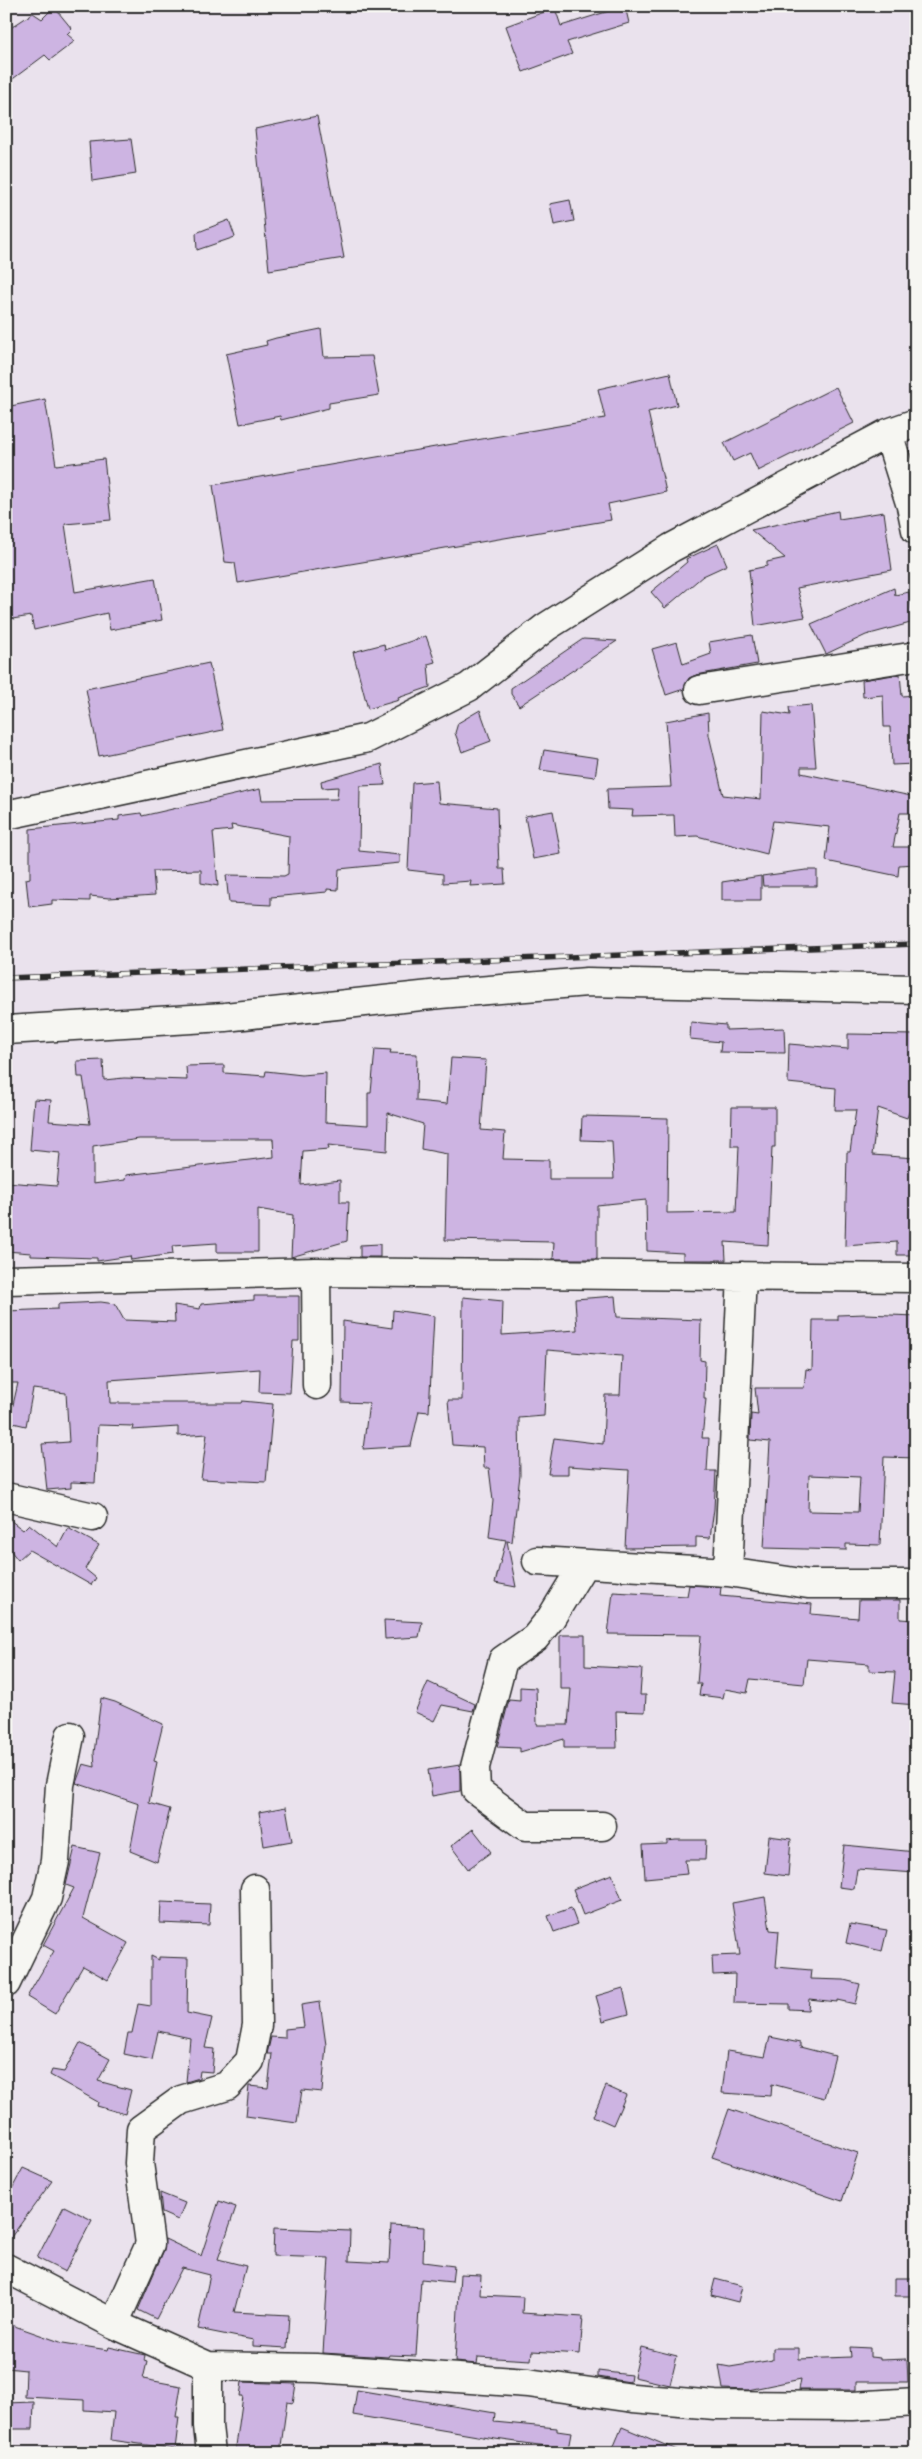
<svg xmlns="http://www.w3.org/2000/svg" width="922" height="2459" font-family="'Patrick Hand',sans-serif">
  <rect width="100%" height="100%" fill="#eae2ed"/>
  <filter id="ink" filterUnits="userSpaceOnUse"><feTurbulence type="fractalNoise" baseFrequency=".02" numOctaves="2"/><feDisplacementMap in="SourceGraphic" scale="10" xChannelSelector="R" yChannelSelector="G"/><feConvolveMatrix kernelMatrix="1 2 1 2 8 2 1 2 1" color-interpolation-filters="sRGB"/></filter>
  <g filter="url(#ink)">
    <path fill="#cdb4e2" stroke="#2b2b2b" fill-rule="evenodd" d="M625,6L629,23L567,42L572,54L523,72L506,26L555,8L561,26Z
      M54,7L72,29L67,34L75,41L50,60L45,55L6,84V31L33,13L42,19Z
      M317,116L344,258L269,270L255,129Z
      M131,139L136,174L92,181L89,142Z
      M570,200L574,221L554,225L550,204Z
      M229,220L235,237L197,250L196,233Z
      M321,329L324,357L372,356L379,395L329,403V408L281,420L280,416L240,424L226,354L267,345L266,341L276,338Z
      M670,373L677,405L648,412L666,492L608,504L611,520L238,583L235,563L225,562L213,485L605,418L598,389Z
      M836,387L854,423L758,471L750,453L733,461L724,443Z
      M45,399L56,465L104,459L111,520L65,524L75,592L155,578L162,620L110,630L107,613L34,630L31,616L6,620V407Z
      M838,511L839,519L884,512L892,570L797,588L805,617L755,626L749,570L767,566V562L785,558L751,530Z
      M718,544L727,565L703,576L665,608L651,592L687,562L686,559Z
      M894,588L895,595L909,592L914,622L866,635L826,654L811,624Z
      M752,635L757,664L696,675L689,678L684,689L666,695L652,649L677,642L683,664L711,654L709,642Z
      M426,636L435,662L428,664L430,687L398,698L399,700L368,709L353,652L384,644L385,650Z
      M583,639L617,641L519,706L511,694V688Z
      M209,663L223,730L99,756L86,689Z
      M900,674L902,696L916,695L915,764L892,765L890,727H884L883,695L863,697L862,680Z
      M811,705L816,767H801V773L916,797V813H900L893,847H916V864L899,865L898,876L826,861L830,827L773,821L767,854L697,836L675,837L674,815L632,816L633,810L608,809L607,789L671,787L666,721L708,713L709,735L723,795L761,799L763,711L790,715L789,707Z
      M480,710L491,741L462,752L455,733L458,723Z
      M544,750L598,758L595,777L540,770Z
      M382,764L385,785L360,786L359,851L400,855V863L339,869L338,890L327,889V892L271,897V905L229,903L226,875L284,876L288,874L289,836L231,825L232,830L213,832L218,886L201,883V870L153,871L155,895L109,898L90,896V901L52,900V904L29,907L26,879L30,878V829L119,820V816L141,813L142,816L260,789L262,800L337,799L338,787L322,788L321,781Z
      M437,781L439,803L497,808L499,869H504L505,884L470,886L471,881L443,883V874L408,870L412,783Z
      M553,811L561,854L533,859L525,816Z
      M806,870H817V886H763L762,876Z
      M761,876V900H722V882Z
      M691,1022L726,1025V1030L784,1028L785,1053L720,1052L721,1042L690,1039Z
      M848,1034L916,1035V1093L907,1118L878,1108L872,1155L916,1158V1255H897V1242L845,1246L847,1152H850L856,1110H835L836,1088L788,1083L789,1044L848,1049Z
      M375,1049L391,1050L390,1053L417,1054L416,1101L447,1104L451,1058L486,1060L481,1130L505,1132L503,1159L549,1160V1179H614L612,1141L581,1140L582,1116L668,1118L667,1213L736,1212L739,1146H731L732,1107H775V1147H772L768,1245L725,1242L726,1260H683V1253L647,1251L646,1200L597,1205V1259H553L554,1242L445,1240L447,1154L421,1149L423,1124L388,1113L387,1151L328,1145L329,1149L303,1151L301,1185L340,1180V1202H349L347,1241L291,1257L293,1215L258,1209V1252H217V1243L172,1246L173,1254L131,1260L130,1256L97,1261V1258L31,1256V1253L6,1251V1182L57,1186L60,1153L30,1150L34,1099L51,1100L49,1121L90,1124L83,1077H78L77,1061L103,1060L104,1080L124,1078L187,1080L186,1066L224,1065V1073L265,1076L266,1071L302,1075L326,1073L325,1122L368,1125V1093H371ZM139,1139H273L274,1157L126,1175L125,1180L93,1184V1146Z
      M380,1244V1257H360V1245Z
      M254,1296H299V1341H293L290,1393L259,1392L260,1369L109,1380L110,1403H241L242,1401L273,1404L266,1482L201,1479L207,1434L178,1436V1427L132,1430L133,1426L98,1425L95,1483L71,1482V1488L47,1490L42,1444L69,1442L66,1393L33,1389L26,1426L9,1422L18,1383H6V1311L58,1309V1304L101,1302L115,1304L124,1320L175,1322L174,1305L200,1309L201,1304L254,1300Z
      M615,1296L617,1317L701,1320L700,1360L705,1361L704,1399H706L702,1438H709L707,1471H716L714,1509L710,1538L696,1537V1547L625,1548L629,1470L568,1466V1474H548L554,1438L603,1444L605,1395H620L622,1356L547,1350L544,1416L519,1418L520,1475L512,1542L507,1541L516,1587L495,1583L506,1540L489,1537L493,1501L489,1468H484L483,1447L452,1445L448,1400H462L463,1297L503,1301L502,1335L577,1330L575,1299Z
      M393,1310L434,1316L429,1412L419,1411L411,1446L363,1449L369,1403L342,1402L343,1321L392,1328Z
      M865,1314L916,1316V1458L884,1457L880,1545L846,1544V1550L764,1548L770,1442L750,1440L751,1414L758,1415L755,1388H804L806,1369L812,1370L813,1320H838V1315ZM809,1475L860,1477L858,1512L808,1511Z
      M6,1517L23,1530L29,1524L58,1547L68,1528L99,1545L85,1569L96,1578L91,1585L29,1550L18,1560L6,1545Z
      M689,1585L721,1587L720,1596L812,1604L811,1614L858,1618L859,1600H900V1619L916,1620V1705L892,1703L895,1672L869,1671V1664L807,1659L804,1684L750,1679L747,1693L725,1689L723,1698L699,1695L701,1684H697L701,1635L608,1634L613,1592L687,1596Z
      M384,1620L422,1622L419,1637L385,1639Z
      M560,1635H585V1666L642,1669L640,1695H646L645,1712L616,1711L617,1748H564V1739L520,1752V1748L497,1747L509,1700L520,1701V1687L536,1688L537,1725H568L571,1689H560Z
      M428,1682L475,1704L473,1711L442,1705L434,1721L415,1712Z
      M101,1698L115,1702L163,1724L154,1761L157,1762L149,1803L170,1809L157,1862L130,1851L139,1804L76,1783L83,1764L95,1767L94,1753Z
      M460,1765V1791L432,1796L428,1770Z
      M286,1807L292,1841L264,1846L259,1812Z
      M473,1829L491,1852L468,1869L451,1846Z
      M769,1836L791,1839L788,1876L765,1873Z
      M676,1840H706L705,1860H685L687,1874L645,1878L643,1845L667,1844V1841Z
      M844,1845L916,1852V1873L857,1869L854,1889L839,1887Z
      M75,1847L100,1853L83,1918L128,1943L108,1980L83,1966L55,2014L27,1997L54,1951L43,1945L74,1888L66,1885Z
      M612,1874L622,1900L583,1915L573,1889Z
      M765,1897L770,1930L779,1931L776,1967L811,1970L810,1979L844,1980L860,1984L855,2004L837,2000V2002L809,1999L808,2010L789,2009V2004L734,2003L735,1974L713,1975L712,1956L740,1955L732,1903Z
      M161,1902L210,1904L209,1925L160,1923Z
      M571,1908L577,1924L554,1932L548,1916Z
      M850,1924L887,1930L882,1951L846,1943Z
      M151,1956L159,1960V1957L188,1958L187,2013L212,2018L205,2048L214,2049L212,2072L200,2071L199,2078L186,2082L190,2038L158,2031L152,2060L124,2054L128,2033H132L138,2004L151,2006Z
      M623,1988L629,2014L603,2021L596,1996Z
      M320,2002L326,2045L322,2092L302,2090L297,2123L246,2116L249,2086L268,2088L272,2054H267L271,2037L285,2038V2029L304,2027L301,2005Z
      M770,2037L800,2043V2047L835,2056L824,2098L772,2084L771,2096L722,2093L727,2051L765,2057Z
      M80,2043L110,2059L98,2081L131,2090L125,2114L97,2106L98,2102L50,2075L52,2070L64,2072Z
      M606,2086L626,2095L613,2125L593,2116Z
      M729,2109L858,2153L842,2201L712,2157Z
      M23,2168L52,2181L6,2244V2200Z
      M160,2193L185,2203L178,2220L162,2213Z
      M219,2201L236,2207L218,2259L246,2266L234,2312L289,2315L287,2348L253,2346V2340L198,2329L210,2275L182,2268L156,2319L138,2310L164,2250L165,2239L201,2256Z
      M64,2206L92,2220L65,2272L37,2258Z
      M391,2225L424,2227L423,2262L454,2266L452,2282L421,2279L416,2356L389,2355L388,2357L323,2353L329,2258L273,2256L274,2228L350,2231L349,2261L389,2263Z
      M460,2274L481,2275L480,2295L523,2297L522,2313L583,2317L580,2354L532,2351L531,2360L478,2357L477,2364L455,2362Z
      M895,2278H916V2296H895Z
      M715,2279L742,2286L738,2302L711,2295Z
      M6,2323L63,2343L108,2350L109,2347L145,2355L144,2361L147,2362L143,2379L181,2386L176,2417H179L175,2449L111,2440L114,2412L84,2410V2400L25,2397L26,2370L6,2368Z
      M641,2347L677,2356L670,2385L634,2377Z
      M850,2347L870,2348V2357L880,2358V2360L907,2359L908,2382H856V2390H799L801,2379L748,2390L723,2389L719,2365L730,2367L773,2360V2348H799V2359L851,2357Z
      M598,2371L631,2375L630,2382L598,2377Z
      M242,2382L296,2384L293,2403L287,2402L280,2453H235L243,2396H240Z
      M357,2390L495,2413L494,2422L557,2428V2431L571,2433L568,2449L495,2439L353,2415Z
      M34,2402L33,2429H6V2403Z
      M622,2427L682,2452V2453H611Z"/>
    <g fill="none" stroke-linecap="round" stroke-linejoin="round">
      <g stroke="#2b2b2b" stroke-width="31">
        <path id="minor" d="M888,433L911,506L916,530
          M699,690L916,656
          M6,815L368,738L469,687L546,627L671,548L888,433L916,423
          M6,1030L225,1017L440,994L587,982L916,989
          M316,1272L317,1385
          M6,1280L316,1272L916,1278
          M6,1497L93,1517
          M537,1561L728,1572L808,1584H916
          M584,1564L551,1618L535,1638L503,1660L475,1767L476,1790L525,1826H602
          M728,1572L742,1276
          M6,1983L47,1898L55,1861L60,1785L70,1736
          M6,2268L114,2324L208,2366L316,2368L528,2383L633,2398L715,2405L853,2406L916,2402
          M114,2324L150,2244L139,2163L141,2129L181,2100L227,2086L250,2061L257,2025L255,1889
          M208,2366V2426L211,2453"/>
      </g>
      <use href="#minor" stroke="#f6f6f2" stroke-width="28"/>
      <g stroke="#2b2b2b" stroke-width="5.5">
        <path id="rail" d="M6,978L916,944"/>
      </g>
      <use href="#rail" stroke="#f6f6f2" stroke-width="4" stroke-dasharray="11" stroke-linecap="butt"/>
    </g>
  </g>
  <rect width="922" height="2459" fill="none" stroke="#f6f6f2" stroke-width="25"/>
  <rect x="12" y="12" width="897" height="2434" fill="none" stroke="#2b2b2b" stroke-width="2" filter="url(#ink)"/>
</svg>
